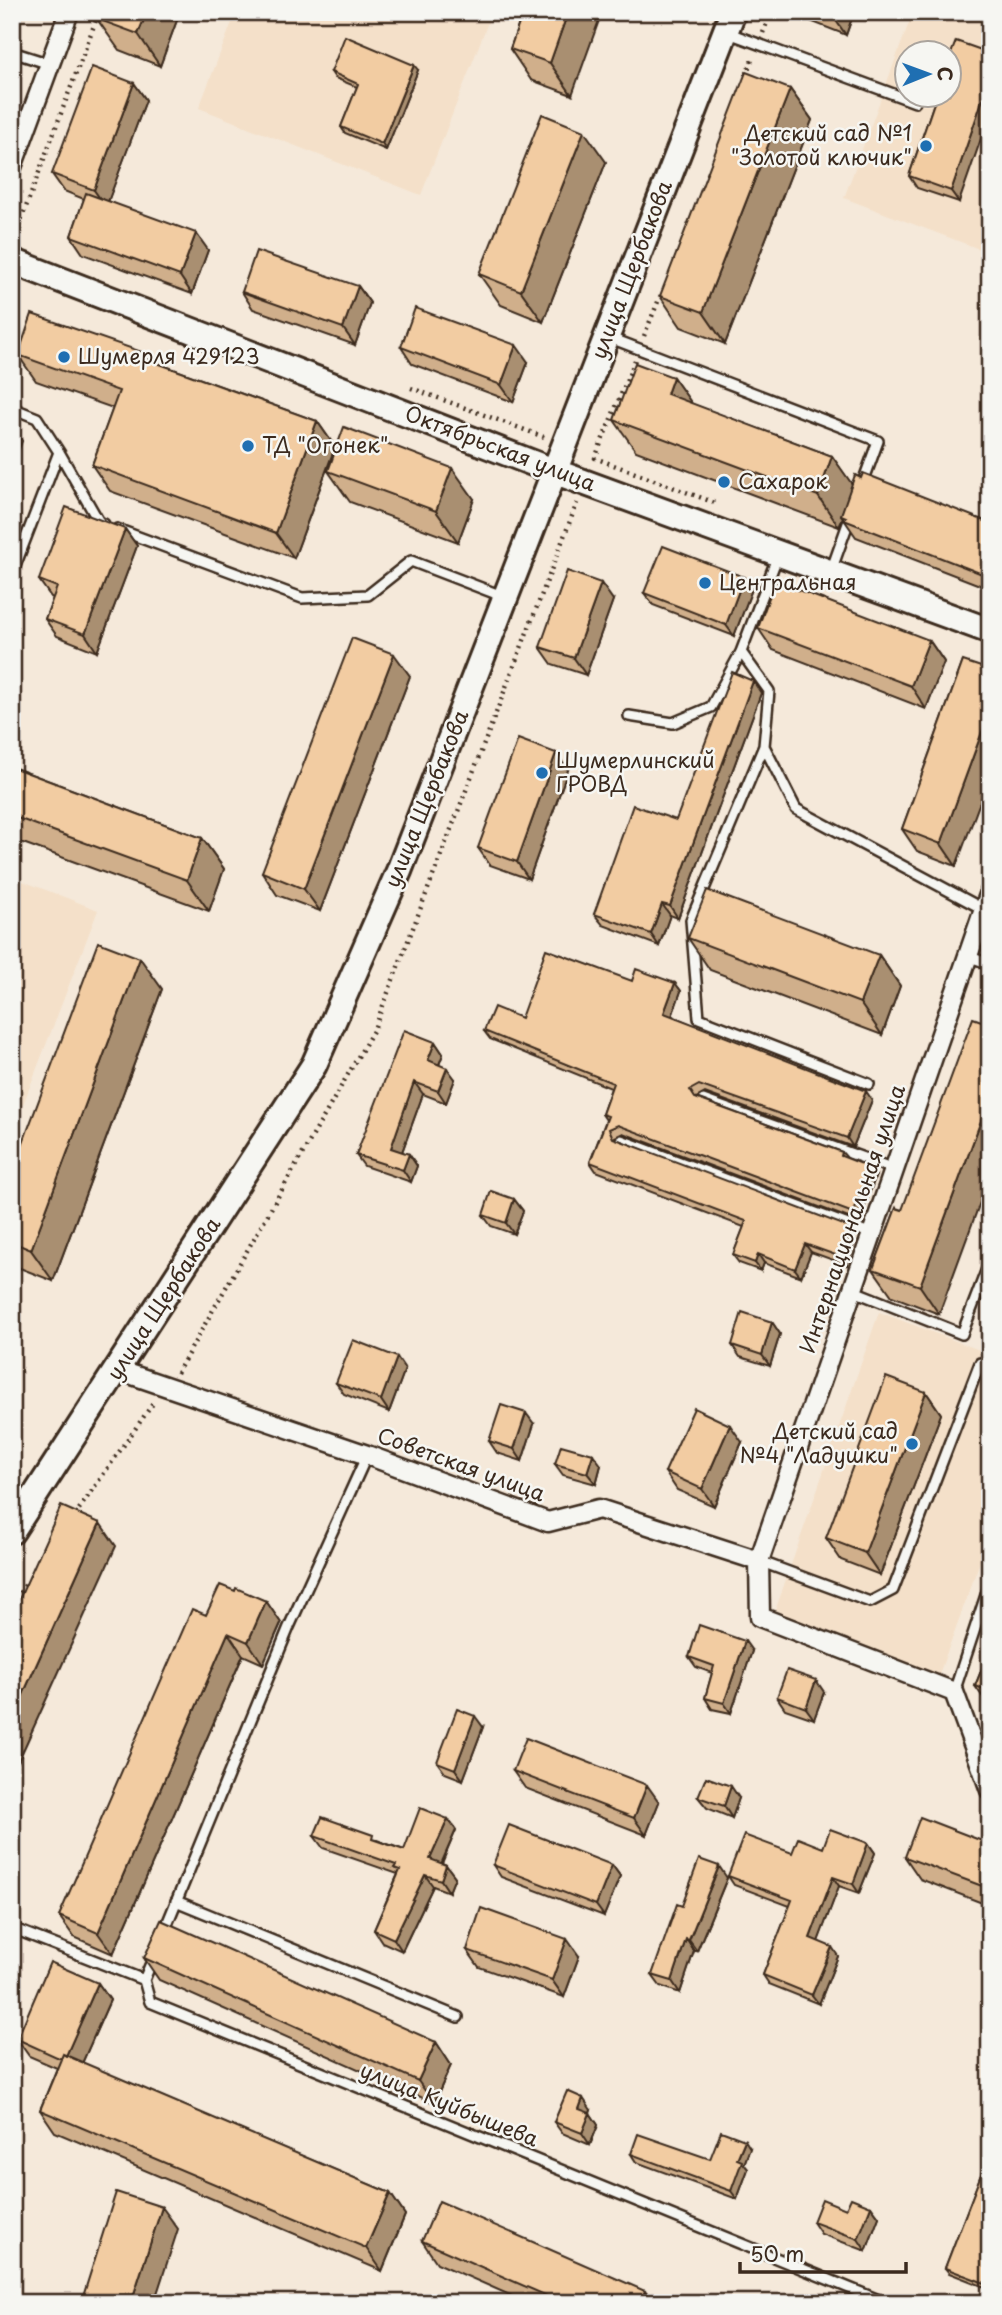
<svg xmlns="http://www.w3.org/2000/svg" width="1002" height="2315" font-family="'Playpen Sans',sans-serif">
  <rect width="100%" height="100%" fill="#f5e9da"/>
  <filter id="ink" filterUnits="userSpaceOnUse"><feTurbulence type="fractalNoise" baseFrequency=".0143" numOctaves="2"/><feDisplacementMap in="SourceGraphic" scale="14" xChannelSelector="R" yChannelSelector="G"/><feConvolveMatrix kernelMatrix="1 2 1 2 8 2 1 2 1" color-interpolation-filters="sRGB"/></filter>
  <g filter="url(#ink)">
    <path fill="#f4e0c9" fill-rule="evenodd" d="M236,12H492L421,195L199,108Z
      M913,12H990V253L844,198ZM908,52H950V94H908Z
      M12,877L98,910L12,1133Z
      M879,1312L990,1354V1534L938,1677L775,1611Z"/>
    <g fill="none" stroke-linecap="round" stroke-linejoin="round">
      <g stroke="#3b2a1e" stroke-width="14">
        <path id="service" d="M726,32L915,102
          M12,52L50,64
          M608,337L878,441L862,485
          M12,408L37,418L59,452L12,574
          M59,452L99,522L104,524
          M117,529L302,598L368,595L411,561L502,596
          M831,571L851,515
          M741,652L769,691L764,746L796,809L983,909
          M629,716L673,723L711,707L741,652L778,555
          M764,746L691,920L699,1018L869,1084
          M967,956L990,964
          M703,1100L894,1169
          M621,1140L872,1234
          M854,1291L962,1334L990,1261
          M759,1561L870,1602L893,1590L980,1363
          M954,1692L990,1583
          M176,1901L458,2017
          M12,1928L144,1980L150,2002L886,2303
          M163,1934L289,1627L367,1455
          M144,1980L154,1956"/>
      </g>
      <g stroke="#3b2a1e" stroke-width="23">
        <path id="minor" d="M12,167L69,12
          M118,1370L367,1455L548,1522L599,1509L759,1561L760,1617L954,1692L990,1790
          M759,1561L990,892"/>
      </g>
      <g stroke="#3b2a1e" stroke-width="30">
        <path id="secondary" d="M12,261L556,472L990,631
          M12,1531L314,1065L399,871L733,12"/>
      </g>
      <path stroke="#3b2a1e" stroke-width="4.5" stroke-dasharray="2 5" stroke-linecap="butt" d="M763,33L771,12
        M746,75L753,57
        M14,239L99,12
        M644,336L662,292
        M635,360L595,458L718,504
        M411,388L544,437
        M177,1373L374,1029L577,503
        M75,1515L154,1402
        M12,1604L27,1582"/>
      <use href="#service" stroke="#f6f6f2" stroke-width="9"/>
      <use href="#minor" stroke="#f6f6f2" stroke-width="18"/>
      <use href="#secondary" stroke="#f6f6f2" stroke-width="24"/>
    </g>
    <path fill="#d0af8b" stroke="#3b2a1e" stroke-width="2" d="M180,12L160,66L119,50L97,19Z
      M523,12L572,95L531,80L510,49Z
      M800,12H854L846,35L805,19Z
      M418,70L386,150L345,133L341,127L357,87L335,78L331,72Z
      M134,83L146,100L108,201L208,250L192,294L83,254L71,236L84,199L64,191L52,174Z
      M790,89L812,120L725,344L681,327L660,296Z
      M937,94L959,202L917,188L909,176Z
      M606,162L543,322L501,305L479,274Z
      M358,286L370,303L355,345L253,309L242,292Z
      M401,347L528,362L513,402L412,364Z
      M18,355L146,359L317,421L335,447L294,558L110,491L92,465L113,408L36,381Z
      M673,377L692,404L832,456L852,485L990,523V589L856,537L843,518L839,527L636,451L614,420Z
      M328,471L474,499L458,542L350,502Z
      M125,529L137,546L97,652L57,636L45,619L53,598L51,597L39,580Z
      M752,589L734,636L653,605L644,593Z
      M613,600L586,675L552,664L540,647Z
      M758,628L929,640L944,662L926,709L773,650Z
      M963,661L956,866L917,851L902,829Z
      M410,676L320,911L277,895L262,872Z
      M753,681L761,693L678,918L670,915L659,946L603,925L594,914L676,820Z
      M12,767L202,838L224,869L209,911L12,839Z
      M568,770L529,879L490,865L478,848Z
      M688,938L879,955L900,986L882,1035L710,970Z
      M632,981L675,983L681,991L672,1016L872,1100L853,1147L705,1093L696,1098L842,1152L847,1158L876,1175L859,1222L623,1133L615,1137L616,1139L854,1235L853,1238L855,1241L847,1265L811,1252L801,1277L764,1263L761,1271L739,1263L733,1255L744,1227L596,1171L590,1162L606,1120L602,1114L611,1088L490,1039L484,1031Z
      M162,989L53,1281L12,1265V1172Z
      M435,1042L443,1054L439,1065L455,1079L446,1103L423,1094L402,1152L409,1154L417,1166L411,1182L364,1166L356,1155Z
      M514,1199L523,1211L514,1234L491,1226L483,1215Z
      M896,1208L939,1314L892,1296L873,1269Z
      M772,1322L780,1334L770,1366L740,1357L732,1345Z
      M405,1369L389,1412L344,1394L336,1383Z
      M926,1392L941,1414L880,1575L841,1560L826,1538Z
      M534,1424L522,1461L497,1453L489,1441Z
      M742,1442L714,1506L677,1490L665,1472Z
      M555,1464L601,1465L596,1484L563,1475Z
      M235,1591L266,1601L281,1623L263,1664L243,1655L113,1954L74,1937L59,1916Z
      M990,1649V1707L975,1686Z
      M752,1651L731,1713L712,1709L705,1698L712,1673L696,1667L689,1657Z
      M824,1692L814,1719L785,1709L777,1697Z
      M483,1727L463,1780L445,1773L437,1762Z
      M513,1771L659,1802L646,1835L525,1788Z
      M698,1797L739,1798L732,1818L707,1808Z
      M448,1819L456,1830L442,1863L446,1865L455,1877L449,1892L433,1886L402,1951L382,1942L374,1930L398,1874L323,1848L314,1836L377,1840L404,1850Z
      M868,1843L875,1853L859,1893L839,1886L818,1941L838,1956L819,2004L769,1984L763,1975L790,1906L734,1885L728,1876L792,1853L823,1848Z
      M990,1844V1906L920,1879L905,1857Z
      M493,1865H612L620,1876L604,1916L501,1877Z
      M727,1878L697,1951H694L680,1993L660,1986L652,1975L682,1906Z
      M467,1950L579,1956L564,1997L479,1967Z
      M144,1958L436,2042L451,2065L434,2103L159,1980Z
      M98,1983L110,2000L82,2063L390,2193L405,2215L382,2271L55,2132L40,2110L57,2068L29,2056L17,2039Z
      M591,2110L590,2113L598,2125L590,2145L562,2133L554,2122Z
      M750,2148L744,2164L748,2169L737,2199L636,2162L631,2154L710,2159Z
      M990,2151V2289L949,2273L945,2268Z
      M871,2206L879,2217L866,2251L821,2234L813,2222L846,2209Z
      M422,2241L653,2303H528L437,2263Z"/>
    <path fill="#a98f71" stroke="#3b2a1e" stroke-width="2" d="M147,12H180L160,66L138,34Z
      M568,12H602L572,95L550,63Z
      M830,12H854L846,35Z
      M414,65L418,70L386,150L382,144Z
      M990,78V113L959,202L951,191Z
      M134,83L146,100L106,207L94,190Z
      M790,89L812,120L725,344L703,312Z
      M584,131L606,162L543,322L521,291Z
      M196,233L208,250L192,294L180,276Z
      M358,286L370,303L355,345L343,328Z
      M516,345L528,362L513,402L501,385Z
      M673,377L695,408L667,394Z
      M317,421L335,447L294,558L276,533Z
      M12,427L22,441L12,468Z
      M832,456L854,487L841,515L843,518L839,527L818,496Z
      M452,468L474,499L458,542L436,511Z
      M125,529L137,546L97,652L85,634Z
      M744,577L752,589L734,636L726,625Z
      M601,583L613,600L586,675L574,658Z
      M929,640L944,662L926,709L911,686Z
      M394,654L410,676L320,911L304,889Z
      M753,681L761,693L678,918L670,906Z
      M990,710V775L956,866L941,844Z
      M556,753L568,770L529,879L517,862Z
      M202,838L224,869L209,911L187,880Z
      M662,904L670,915L659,946L651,934Z
      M879,955L900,986L882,1035L860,1003Z
      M140,958L162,989L53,1281L31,1250Z
      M675,983L681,991L670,1022L664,1013Z
      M435,1042L443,1054L436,1072L428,1060Z
      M447,1068L455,1079L446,1103L438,1091Z
      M414,1082L423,1094L399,1160L391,1148Z
      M866,1091L872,1100L853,1147L847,1138Z
      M990,1096V1175L939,1314L920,1286Z
      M409,1154L417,1166L411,1182L403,1170Z
      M870,1167L876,1175L859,1222L853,1213Z
      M514,1199L523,1211L514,1234L506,1223Z
      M849,1227L854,1235L853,1238L855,1241L847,1265L841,1257Z
      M805,1244L811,1252L801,1277L795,1269Z
      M758,1254L764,1263L761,1271L755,1263Z
      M772,1322L780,1334L770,1366L762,1355Z
      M397,1357L405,1369L389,1412L381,1400Z
      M926,1392L941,1414L880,1575L865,1553Z
      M526,1413L534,1424L522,1461L514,1449Z
      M730,1425L742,1442L714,1506L702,1489Z
      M593,1454L601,1465L596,1484L587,1473Z
      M100,1523L116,1546L12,1775V1719Z
      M266,1601L281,1623L263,1664L248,1642Z
      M228,1633L243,1655L113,1954L98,1933Z
      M745,1641L752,1651L731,1713L724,1703Z
      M816,1680L824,1692L814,1719L806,1708Z
      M475,1716L483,1727L463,1780L455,1769Z
      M647,1785L659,1802L646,1835L634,1818Z
      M731,1786L739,1798L732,1818L724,1806Z
      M448,1819L456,1830L438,1871L430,1859Z
      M868,1843L875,1853L859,1893L853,1884Z
      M446,1865L455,1877L449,1892L441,1880Z
      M612,1865L620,1876L604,1916L596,1905Z
      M719,1866L727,1878L697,1951L689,1940Z
      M425,1875L433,1886L402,1951L394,1939Z
      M833,1877L839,1886L816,1947L810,1938Z
      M567,1939L579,1956L564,1997L552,1980Z
      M686,1939L694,1951L680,1993L672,1981Z
      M832,1947L838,1956L819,2004L812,1995Z
      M98,1983L110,2000L76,2077L64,2060Z
      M436,2042L451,2065L434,2103L418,2081Z
      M583,2098L591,2110L587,2120L579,2109Z
      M590,2113L598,2125L590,2145L582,2133Z
      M745,2140L750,2148L744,2164L748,2169L737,2199L731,2191L737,2159Z
      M390,2193L405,2215L382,2271L366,2248Z
      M871,2206L879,2217L866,2251L858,2239Z
      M162,2207L178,2229L154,2303H131Z
      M645,2291L653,2303H640Z"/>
    <path fill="#f2cca2" stroke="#3b2a1e" stroke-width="2" d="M99,12H147L138,34L97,19Z
      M523,12H568L550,63L510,49Z
      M345,36L414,65L382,144L341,127L358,84L331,72Z
      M956,41L990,53V78L951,191L909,176L937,94H949V59Z
      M92,67L134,83L94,190L52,174Z
      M746,72L790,89L703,312L660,296Z
      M542,114L584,131L521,291L479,274Z
      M86,193L196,233L180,276L71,236Z
      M256,251L358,286L343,328L242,292Z
      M415,308L516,345L501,385L401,347Z
      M32,314L142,352L140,357L317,421L276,533L92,465L119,391L18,355Z
      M635,363L673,377L667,394L832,456L818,496L614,420Z
      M344,427L452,468L436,511L328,471Z
      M863,473L990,523V577L844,520L846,517L841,515L855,475L861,478Z
      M66,507L125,529L85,634L45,619L57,587L39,580Z
      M663,546L744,577L726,625L644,593Z
      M567,571L601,583L574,658L540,647Z
      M775,581L929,640L911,686L758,628Z
      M352,638L394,654L304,889L262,872Z
      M963,661L990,670V710L941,844L902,829Z
      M732,672L753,681L670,906L662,904L651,934L594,914L633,805L676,820Z
      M518,739L556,753L517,862L478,848Z
      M12,767L202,838L187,880L12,816Z
      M707,890L879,955L860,1003L688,938Z
      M98,942L140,958L31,1250L12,1242V1172Z
      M546,949L632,981L636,969L675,983L664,1013L866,1091L847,1138L699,1085L690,1090L695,1098L842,1152L841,1156L870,1167L853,1213L618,1125L609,1129L613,1138L849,1227L847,1232L850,1233L841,1257L805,1244L795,1269L758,1254L755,1263L733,1255L746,1221L590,1162L608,1116L602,1114L613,1083L484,1031L494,1007L521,1018Z
      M973,1018L990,1024V1096L920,1286L873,1269L896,1208L902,1210Z
      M404,1030L435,1042L428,1060L447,1068L438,1091L414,1082L391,1148L409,1154L403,1170L356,1155Z
      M491,1191L514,1199L506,1223L483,1215Z
      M742,1312L772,1322L762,1355L732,1345Z
      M353,1340L397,1357L381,1400L336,1383Z
      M886,1377L926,1392L865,1553L826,1538Z
      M501,1405L526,1413L514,1449L489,1441Z
      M694,1408L730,1425L702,1489L665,1472Z
      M561,1445L593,1454L587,1473L555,1464Z
      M61,1506L100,1523L12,1719V1615Z
      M220,1585L235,1591L236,1588L266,1601L248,1642L228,1633L98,1933L59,1916L192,1609L206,1615Z
      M699,1625L745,1641L724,1703L705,1698L714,1666L689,1657Z
      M990,1649V1691L975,1686Z
      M787,1670L816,1680L806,1708L777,1697Z
      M457,1709L475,1716L455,1769L437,1762Z
      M526,1738L647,1785L634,1818L513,1771Z
      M706,1777L731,1786L724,1806L698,1797Z
      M420,1808L448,1819L430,1859L446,1865L441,1880L425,1875L394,1939L374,1930L400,1870L394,1868L396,1865L314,1836L322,1817L373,1835L372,1839L404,1850Z
      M920,1817L990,1844V1889L905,1857Z
      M509,1825L612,1865L596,1905L493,1865Z
      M830,1829L868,1843L853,1884L833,1877L810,1938L832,1947L812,1995L763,1975L792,1900L728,1876L744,1835L792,1853L798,1838L823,1848Z
      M699,1859L719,1866L689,1940L686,1939L672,1981L652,1975L677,1904L682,1906Z
      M481,1908L567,1939L552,1980L467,1950Z
      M161,1920L436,2042L418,2081L144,1958Z
      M50,1962L98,1983L66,2056L63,2054L61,2059L17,2039Z
      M63,2054L390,2193L366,2248L40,2110Z
      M567,2091L583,2098L579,2109L590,2113L582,2133L554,2122Z
      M721,2131L745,2140L737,2159L742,2161L731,2191L631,2154L638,2134L710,2159Z
      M990,2151V2285L945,2268Z
      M116,2192L162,2207L131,2303H81Z
      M851,2198L871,2206L858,2239L813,2222L822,2199L846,2209Z
      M439,2201L645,2291L640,2303H563L422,2241Z"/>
  </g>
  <g fill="#1f6fb2" stroke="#f6f6f2" stroke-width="2.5">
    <circle cx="926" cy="146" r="7"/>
    <circle cx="64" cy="357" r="7"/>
    <circle cx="248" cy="446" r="7"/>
    <circle cx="724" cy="482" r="7"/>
    <circle cx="705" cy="583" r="7"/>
    <circle cx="542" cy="773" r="7"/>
    <circle cx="912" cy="1444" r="7"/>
  </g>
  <g text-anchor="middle" stroke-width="5" stroke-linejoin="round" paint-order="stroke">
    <g font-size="21" fill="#3b2a1e" stroke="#f6f6f2" text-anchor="start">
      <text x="912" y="141" text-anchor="end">Детский сад №1<tspan x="912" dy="24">"Золотой ключик"</tspan></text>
      <text x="78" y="364">Шумерля 429123</text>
      <text x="262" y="453">ТД "Огонек"</text>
      <text x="738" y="489">Сахарок</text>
      <text x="719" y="590">Центральная</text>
      <text x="556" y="768">Шумерлинский<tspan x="556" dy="24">ГРОВД</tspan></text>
      <text x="898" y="1439" text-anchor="end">Детский сад<tspan x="898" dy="24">№4 "Ладушки"</tspan></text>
    </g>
    <g font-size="21" fill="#3b2a1e" stroke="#f6f6f2">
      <text transform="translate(632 270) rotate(-69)" y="7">улица Щербакова</text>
      <text transform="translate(500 449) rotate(21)" y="7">Октябрьская улица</text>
      <text transform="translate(427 799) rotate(-68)" y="7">улица Щербакова</text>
      <text transform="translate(853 1219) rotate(-71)" y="7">Интернациональная улица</text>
      <text transform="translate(164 1299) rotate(-57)" y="7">улица Щербакова</text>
      <text transform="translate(461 1465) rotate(20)" y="7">Советская улица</text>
      <text transform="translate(449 2105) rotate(22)" y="7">улица Куйбышева</text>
    </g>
  </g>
  <rect width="1002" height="2315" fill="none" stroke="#f6f6f2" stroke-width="42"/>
  <rect x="21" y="21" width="960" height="2273" fill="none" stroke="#3b2a1e" stroke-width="2.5" filter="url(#ink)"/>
  <g transform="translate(928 74) rotate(89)"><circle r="33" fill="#f6f6f2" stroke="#aba49d" stroke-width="2"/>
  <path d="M0-5L12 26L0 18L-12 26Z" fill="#1f6fb2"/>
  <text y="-10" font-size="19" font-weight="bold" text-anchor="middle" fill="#3b2a1e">С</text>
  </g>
  <path d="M740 2262v10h166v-10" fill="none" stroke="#3b2a1e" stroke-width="3.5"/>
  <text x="750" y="2262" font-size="21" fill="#3b2a1e" stroke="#f6f6f2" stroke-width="5" paint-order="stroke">50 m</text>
</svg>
